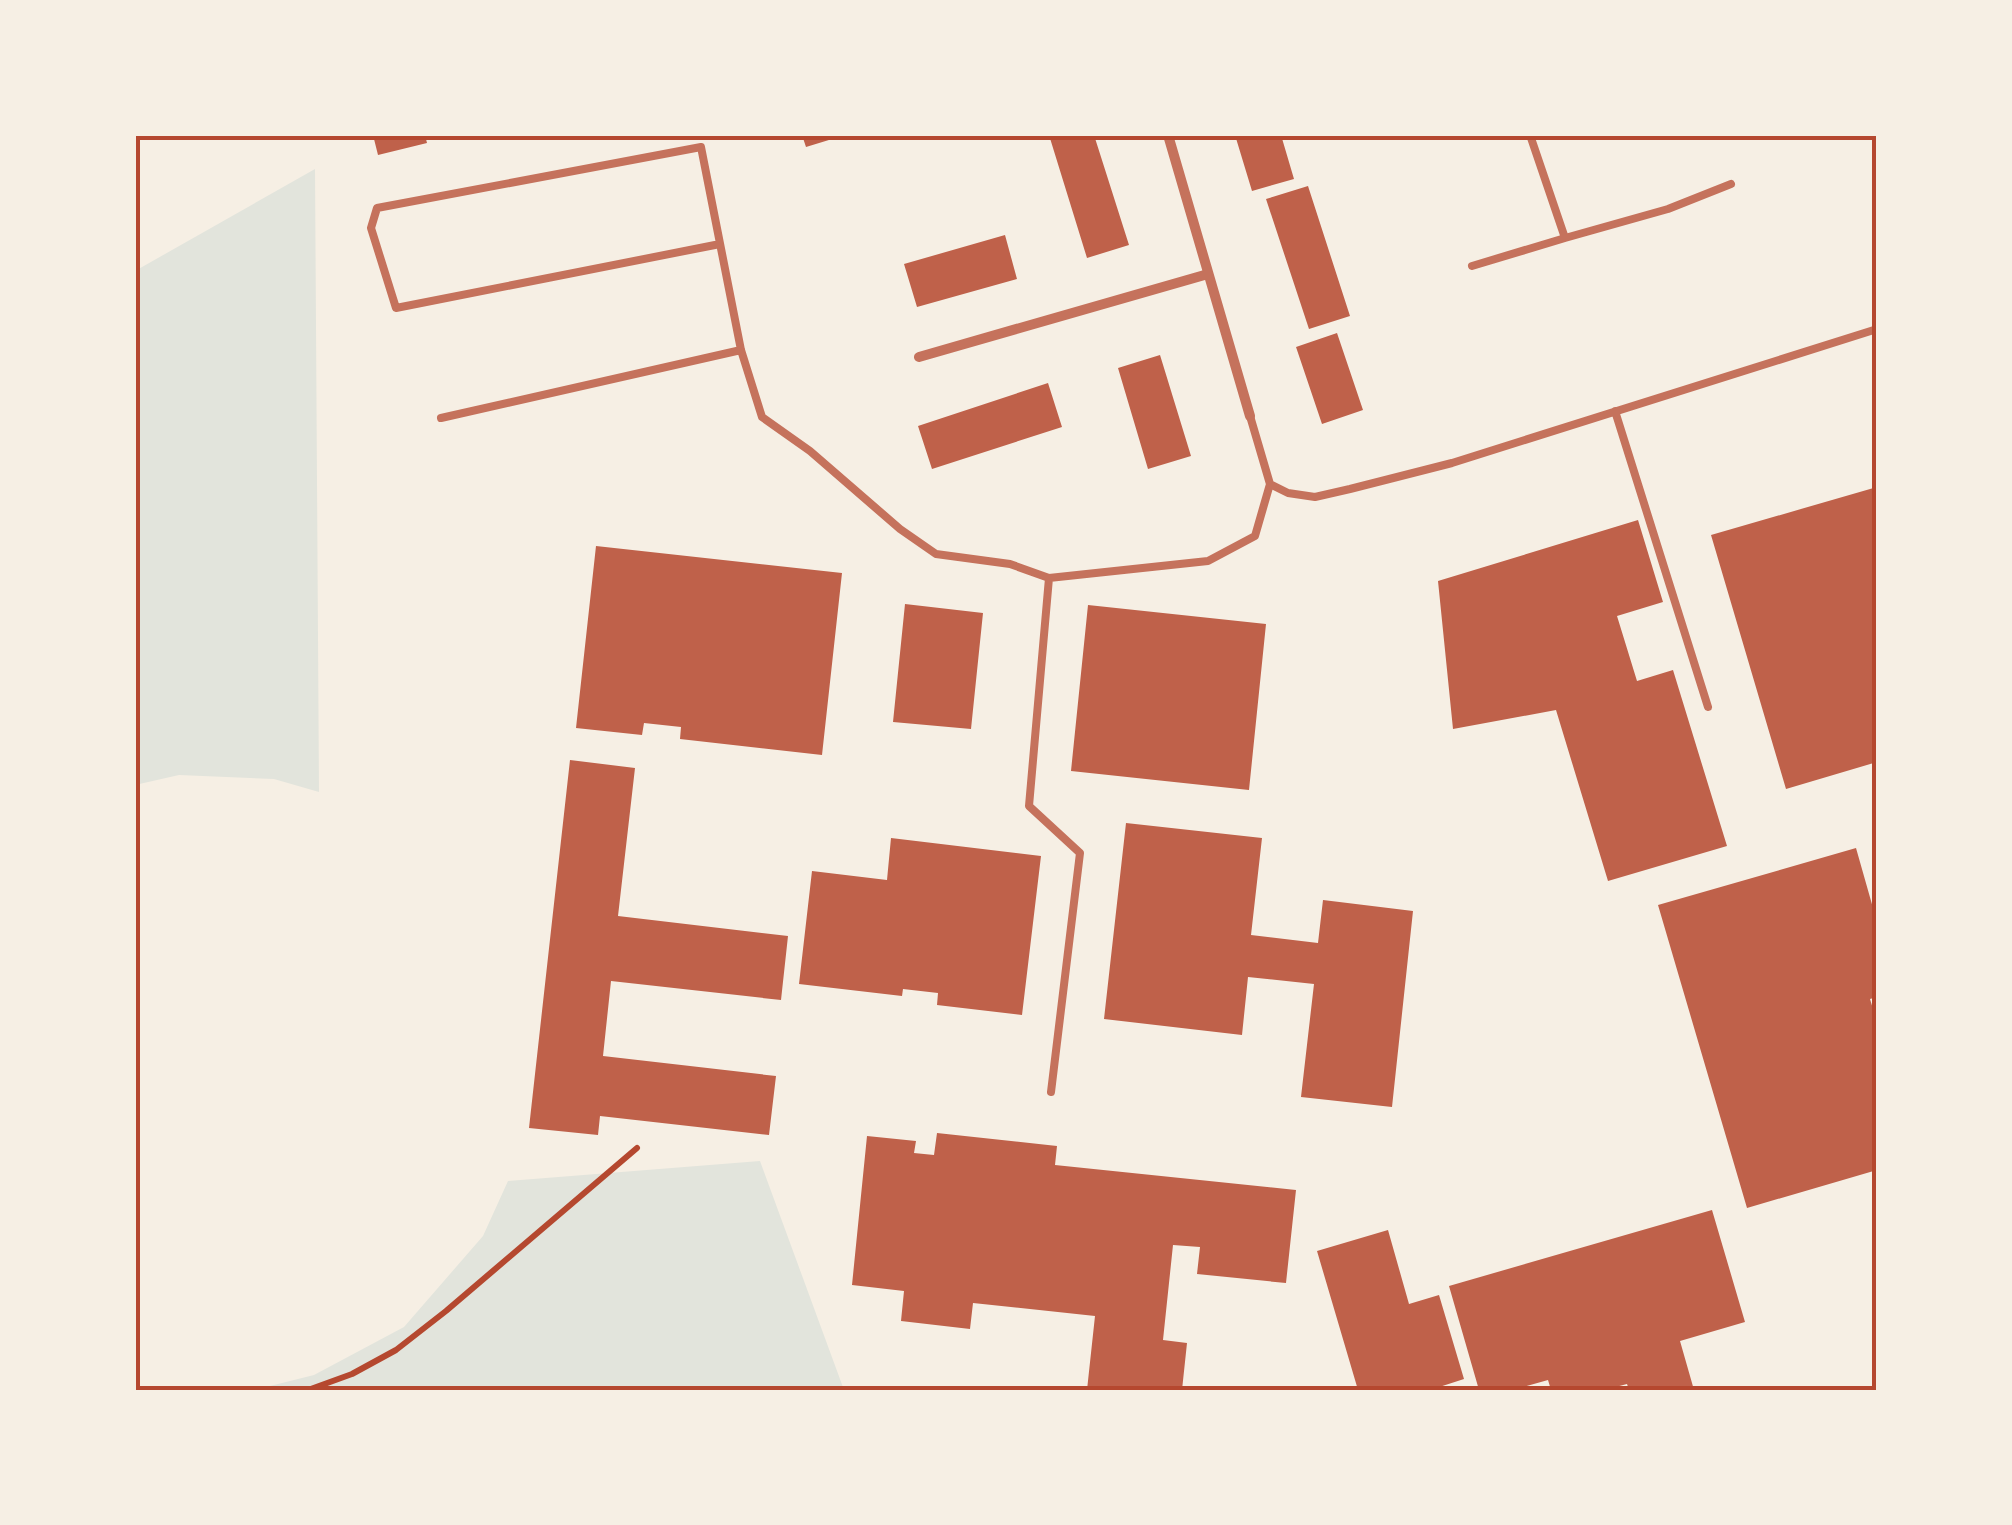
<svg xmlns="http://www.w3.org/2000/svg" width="2012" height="1525" font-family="'Roboto Condensed',sans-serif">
  <rect width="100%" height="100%" fill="#f6efe4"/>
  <path fill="#e2e4dc" d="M315,169L319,792L274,779L179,775L135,785V271Z
    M760,1161L844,1390H254L314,1375L404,1327L483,1236L508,1181Z"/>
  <path fill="#bf614a" d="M373,135H425L427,143L378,155Z
    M802,135H842V136L806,147Z
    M1049,135H1094L1129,245L1087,258Z
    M1235,135H1281L1294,179L1252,191Z
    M1308,186L1350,316L1309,329L1266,199Z
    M1005,235L1017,279L917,307L904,264Z
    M1337,333L1363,410L1322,424L1296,347Z
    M1160,355L1191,456L1148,469L1118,368Z
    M1048,383L1062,427L932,469L918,426Z
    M1877,487V762L1786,789L1711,535Z
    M1638,520L1663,602L1617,616L1637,681L1673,670L1727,846L1608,881L1556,710L1453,729L1438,581Z
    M596,546L842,573L822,755L680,739L681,727L644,723L642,735L576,728Z
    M905,604L983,613L971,729L893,722Z
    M1088,605L1266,624L1249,790L1071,771Z
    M570,760L635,768L618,916L788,936L781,1000L611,981L603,1056L776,1076L769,1135L600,1116L598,1135L529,1128Z
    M1126,823L1262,838L1251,935L1318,943L1323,900L1413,911L1392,1107L1301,1097L1314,984L1248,977L1242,1035L1104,1019Z
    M891,838L1041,856L1022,1015L937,1005L938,993L903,989L902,996L799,984L812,871L887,880Z
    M1856,848L1877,922V997L1870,999L1877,1022V1170L1747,1208L1658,905Z
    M937,1133L1057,1146L1055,1165L1296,1190L1286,1283L1197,1274L1200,1247L1173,1245L1163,1340L1187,1343L1182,1390H1087L1095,1316L973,1303L970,1329L901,1321L904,1291L852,1285L867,1136L916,1141L914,1153L934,1155Z
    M1712,1210L1745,1322L1680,1341L1694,1390H1629L1627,1384L1604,1390H1551L1548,1380L1513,1390H1479L1449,1286Z
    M1388,1230L1409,1304L1439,1295L1464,1379L1430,1390H1358L1317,1251Z"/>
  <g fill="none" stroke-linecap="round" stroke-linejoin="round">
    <path stroke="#b5482f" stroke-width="6" d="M308,1390L352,1374L396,1350L446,1311L637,1148"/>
    <path stroke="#c5725c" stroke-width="8" d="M1530,135L1565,238L1668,209L1731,184
      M720,244L396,308L371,228L377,208L701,147L741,350L762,417L810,451L900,529L936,554L1010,564L1049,578
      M1472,266L1565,238
      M1615,411L1708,707
      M441,418L741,350
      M1270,484L1288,493L1315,497L1350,489L1452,463L1877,329
      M1051,1092L1080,853L1029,806L1049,578L1208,561L1255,536L1270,484L1250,416"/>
    <path stroke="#c5725c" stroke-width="10" d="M1168,135L1250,416
      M919,357L1208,274"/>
  </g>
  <rect width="2012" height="1525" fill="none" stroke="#f6efe4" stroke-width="275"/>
  <rect x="138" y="138" width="1736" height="1250" fill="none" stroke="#b5482f" stroke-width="4"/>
</svg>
